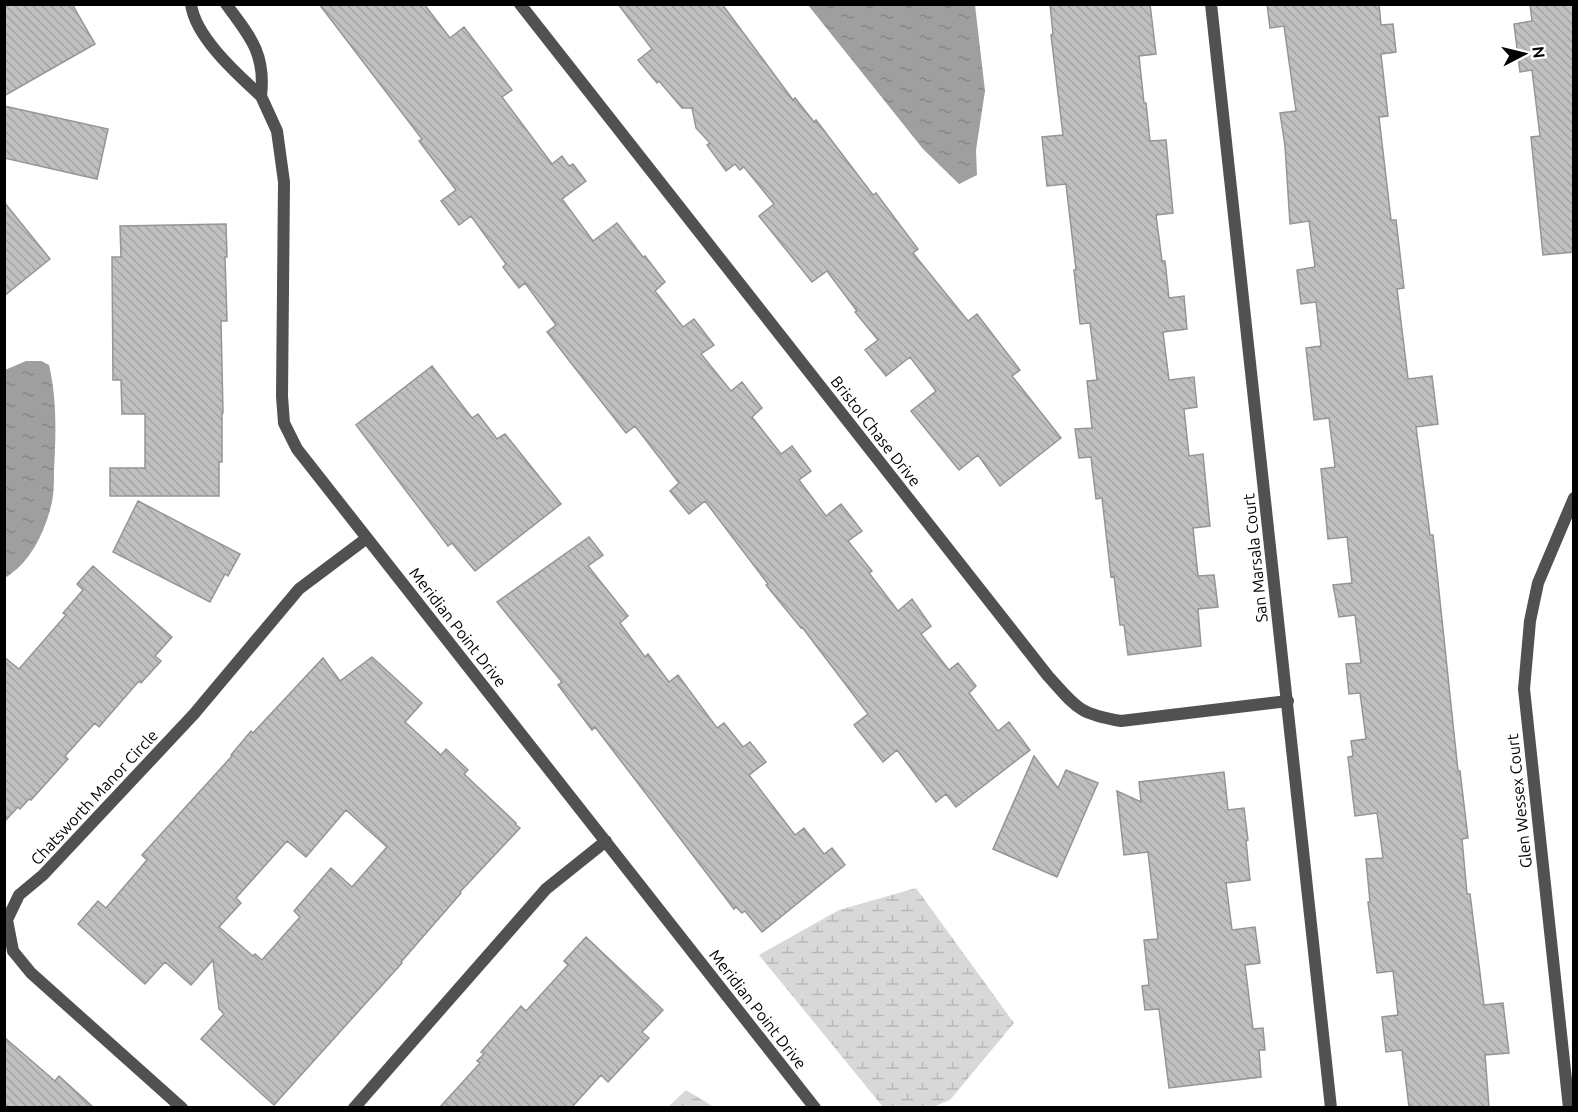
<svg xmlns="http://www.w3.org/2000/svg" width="1578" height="1112" font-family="Ubuntu,sans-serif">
  <defs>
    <pattern id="wetland-marsh" width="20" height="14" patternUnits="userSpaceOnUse" patternTransform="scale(1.5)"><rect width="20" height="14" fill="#d8d8d8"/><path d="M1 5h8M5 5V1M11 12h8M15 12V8" fill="none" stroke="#b8b8b8"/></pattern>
    <pattern id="water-ripples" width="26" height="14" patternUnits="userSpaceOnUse" patternTransform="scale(1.5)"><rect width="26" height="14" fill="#9f9f9f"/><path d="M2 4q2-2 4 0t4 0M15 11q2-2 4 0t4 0" fill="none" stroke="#878787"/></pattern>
    <pattern id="building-back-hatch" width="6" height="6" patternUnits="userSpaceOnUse" patternTransform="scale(1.5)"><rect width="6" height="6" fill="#c0c0c0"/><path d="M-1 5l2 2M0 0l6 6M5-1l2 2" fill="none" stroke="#a3a3a3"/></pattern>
  </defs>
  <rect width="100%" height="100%" fill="#fff"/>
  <path fill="url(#wetland-marsh)" d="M916,888L1014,1023L950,1100L933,1107H883L759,955L839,910Z
    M686,1090L714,1107H668Z"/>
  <path fill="url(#water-ripples)" d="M808,5H975L985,91L976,150L977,175L959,184L923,149Z
    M26,361H41L49,365C57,399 56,435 54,470C54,480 54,492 52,502C45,532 31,562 5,578V370Z"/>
  <path fill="url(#building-back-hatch)" stroke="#959595" stroke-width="1.5" fill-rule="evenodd" d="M4,4H72L95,44L4,96Z
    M319,4H424L450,38L464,27L512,90L502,97L552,164L562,156L569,166L573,164L586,181L562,199L593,241L617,223L643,257L645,256L665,282L655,291L683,327L694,319L714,345L701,354L731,391L742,382L762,408L752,417L781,454L792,446L811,471L799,480L826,516L841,504L862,531L848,541L872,571L869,573L898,611L912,599L931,626L921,634L949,670L958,663L976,686L969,693L998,731L1009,722L1030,750L956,807L946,794L936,802L897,750L883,762L854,725L868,714L802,627L801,628L766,585L768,584L705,501L689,514L670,491L679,483L635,426L626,433L571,363L547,332L556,325L525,283L519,288L503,267L506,264L471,216L459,225L441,201L456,190L419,141L422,139Z
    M618,4H722L793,100L795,98L814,122L816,120L873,195L876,193L918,249L913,253L968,321L977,314L1020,370L1012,376L1061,438L1000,486L978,455L959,470L911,411L936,391L910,357L886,376L865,350L878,340L855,312L857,311L827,271L812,282L759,216L774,204L744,167L740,170L735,164L726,171L707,145L710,143L696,128L692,108H682L659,81L657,83L638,60L652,49Z
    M1050,4H1150L1156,54L1139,56L1144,103H1146L1150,141L1166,140L1173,213L1156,215L1162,261H1165L1169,298L1184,296L1187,329L1163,332L1169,380L1194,377L1197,407L1184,409L1189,456L1203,454L1210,526L1193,528L1198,576L1214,575L1218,607L1198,609L1201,646L1128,655L1124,625H1120L1114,576L1111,577L1102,498L1096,499L1091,457L1079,458L1075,429L1092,428L1087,381L1097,380L1090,323L1080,324L1074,270H1076L1066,184L1047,186L1042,137L1063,135L1051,35L1053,34Z
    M1267,4H1379L1381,25L1393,24L1396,52L1381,54L1388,116L1379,117L1391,220H1396L1404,288L1397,289L1408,379L1432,376L1438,424L1416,427L1430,535H1433L1458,771H1460L1468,838L1462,839L1467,894H1470L1484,1005L1503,1003L1509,1053L1485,1055L1489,1107H1409L1402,1050L1386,1052L1382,1017L1398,1015L1393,971L1377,973L1368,902H1370L1366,859L1383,858L1377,813L1355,816L1348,757L1353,756L1351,741L1366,739L1360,693L1349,694L1346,664L1361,663L1355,615L1339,617L1333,585L1352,583L1347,537L1328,539L1321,469L1335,467L1329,418L1314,420L1306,348L1321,346L1316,302L1301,304L1297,270L1315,267L1309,221L1290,224L1285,146L1280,113L1296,111L1284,26L1270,28Z
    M1530,4H1574V252L1543,255L1531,137L1540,136L1532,70L1520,72L1514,24L1532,21Z
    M4,106L108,129L97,179L4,158Z
    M4,202L50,259L4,296Z
    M226,224L227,257H225L227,321H221L223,413H222V462H219V496H110V468H145V414H122L121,380H113L112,257H121L120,226Z
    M432,366L472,418L478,414L497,439L505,434L561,504L475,571L452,543L448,546L356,425Z
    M138,501L240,554L228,576L225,574L210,602L113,552Z
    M589,537L603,555L588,566L628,616L620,623L645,657L648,654L669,682L678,675L717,728L724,723L743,747L750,742L766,762L749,775L795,835L804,828L824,854L832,848L845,865L762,932L745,911L742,913L736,907L734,909L595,727L592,730L558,685L562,682L497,602Z
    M93,566L172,637L155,656L161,661L141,683L139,681L99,727L95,723L65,756L68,759L31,800L29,799L20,809L18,807L4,822V657L19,669L66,615L63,613L83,590L77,584Z
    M372,657L422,703L405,722L441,755L446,749L468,770L464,774L516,823L515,824L520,828L460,892L461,893L401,962L402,963L274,1105L201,1039L224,1014L219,1009L213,960L191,985L165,962L145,984L78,924L98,901L106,908L147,860L142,855L232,756L231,755L251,731L253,733L323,658L340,681ZM346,810L387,847L352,887L331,868L294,911L300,917L262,960L255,954L253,956L219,927L241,903L236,898L287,841L306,857Z
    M1034,756L1058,788L1066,770L1098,783L1057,877L993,849Z
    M1224,772L1228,810L1244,808L1248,840L1246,841L1250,880L1226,883L1232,930L1255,927L1260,963L1245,965L1253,1029L1263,1028L1265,1050H1259L1261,1077L1169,1088L1159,1009L1145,1010L1142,986L1149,985L1144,940L1158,939L1148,852L1124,855L1117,791L1141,802L1139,782Z
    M586,937L663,1010L642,1032L649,1038L608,1082L601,1075L572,1107H440L480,1063L477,1061L484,1054L481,1052L521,1006L526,1011L568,965L564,961Z
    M4,1037L55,1081L59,1076L93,1107H4Z"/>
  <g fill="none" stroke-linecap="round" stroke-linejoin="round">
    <path stroke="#515151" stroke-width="12" d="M191,4C195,37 238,75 261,96C266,54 250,36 226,4
      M520,4L1048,676C1076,707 1078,714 1121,721L1288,701
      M1211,4L1331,1108
      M261,96L277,131L284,182L282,396L284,423L297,449L815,1108
      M182,1108L31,973L13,951L7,920L19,895L43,875L194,714L299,589L367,538
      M354,1108L546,889L606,841
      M1569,1108L1524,689L1530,621L1538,583L1574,498"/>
  </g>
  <g text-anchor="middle" stroke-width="6" stroke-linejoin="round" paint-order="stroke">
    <g font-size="16" fill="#000" stroke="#fff">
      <text transform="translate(876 431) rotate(52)" y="6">Bristol Chase Drive</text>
      <text transform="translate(1255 558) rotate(-96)" y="6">San Marsala Court</text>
      <text transform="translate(458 627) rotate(52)" y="6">Meridian Point Drive</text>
      <text transform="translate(94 797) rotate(-47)" y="6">Chatsworth Manor Circle</text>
      <text transform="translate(1519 801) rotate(-96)" y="6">Glen Wessex Court</text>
      <text transform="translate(758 1009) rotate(52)" y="6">Meridian Point Drive</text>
    </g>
  </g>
  <rect width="1578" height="1112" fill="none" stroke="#000000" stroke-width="12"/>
  <g transform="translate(1524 54) rotate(83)" stroke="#ffffff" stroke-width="4.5" paint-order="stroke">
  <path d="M0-4.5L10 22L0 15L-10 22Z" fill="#000000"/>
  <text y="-9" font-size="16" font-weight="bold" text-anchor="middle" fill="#000000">N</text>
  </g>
</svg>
